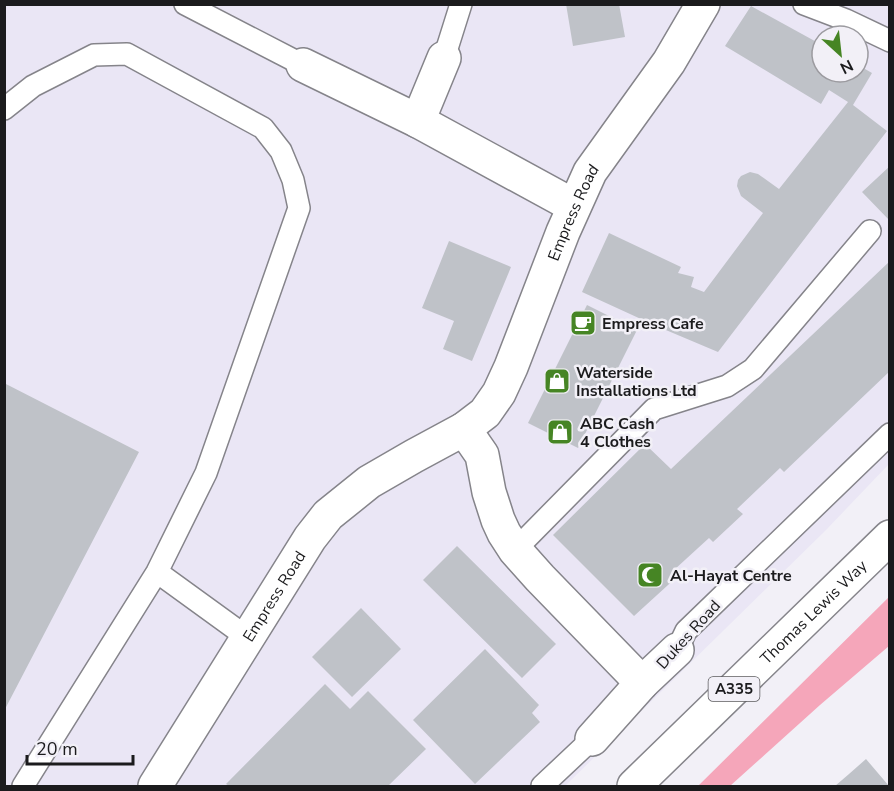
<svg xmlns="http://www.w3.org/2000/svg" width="894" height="791" font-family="'Nunito Sans',sans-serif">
  <rect width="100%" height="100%" fill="#f2f0f7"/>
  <path fill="#eae6f5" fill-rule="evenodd" d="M5,5H889V464L826,530L565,786H5ZM822,36H858V72H822Z"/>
  <path fill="#f5a6ba" d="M889,597V646L820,705L730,786H698Z"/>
  <path fill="#bfc2c8" d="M566,4H619L625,37L573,46Z
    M751,6L822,45V72H858V65L872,73L853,105L887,131L718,352L654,325L582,292L609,233L681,267L678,273L694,277L691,287L704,292L763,213L741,196L737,186L738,180L741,176L750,172L758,174L779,189L848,102L829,90L821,104L725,46Z
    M890,166V221L862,192Z
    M449,241L511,267L472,361L443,349L454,321L422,308Z
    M890,261V371L784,472L780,468L737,509L743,514L713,542L709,538L674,570L679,575L634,616L553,535L645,444L671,469Z
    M587,305L637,330L578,448L528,423Z
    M4,383L139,452L4,711Z
    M457,546L556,644L522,678L423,580Z
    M361,608L401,649L352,697L312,657Z
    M485,649L539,705L532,713L540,722L475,784L413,720Z
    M325,684L350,709L368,691L426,749L388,786H229L226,784Z
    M866,759L889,786H835L849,774Z"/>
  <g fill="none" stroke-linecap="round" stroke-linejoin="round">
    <g stroke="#85848a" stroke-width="24">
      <path id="service" d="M185,4L303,65
        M804,4L846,20L890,41
        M444,58L461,4
        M4,109L33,86L94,55L127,54L263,128L281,151L293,180L299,208L206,473L157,572L23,786
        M515,550L654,409L727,386L753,369L870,231
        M157,572L248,638
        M677,650L686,631L890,434
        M542,786L592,739"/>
    </g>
    <g stroke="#85848a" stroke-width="36">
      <g id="minor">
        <path d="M303,65L418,121L574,206"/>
        <path d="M418,121L444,58"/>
        <path d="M464,429L482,455L489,492L498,520L504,533L515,550L540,578L642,683"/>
        <path d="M592,739L642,683L677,650"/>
        <path id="s1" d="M155,786L310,538L328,515L369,482L414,456L464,429L485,413L499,393L511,367L563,232L590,172L669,62L703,4"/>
      </g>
    </g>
    <g stroke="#85848a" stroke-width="36">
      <g id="primary">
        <path id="s2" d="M634,786L890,537"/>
      </g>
    </g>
    <use href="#service" stroke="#fff" stroke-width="21"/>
    <use href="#minor" stroke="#fff" stroke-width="33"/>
    <use href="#primary" stroke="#fff" stroke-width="33"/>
  </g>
  <defs>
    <g id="cafe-square" transform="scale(1.35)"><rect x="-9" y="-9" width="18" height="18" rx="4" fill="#468524" stroke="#f2f0f7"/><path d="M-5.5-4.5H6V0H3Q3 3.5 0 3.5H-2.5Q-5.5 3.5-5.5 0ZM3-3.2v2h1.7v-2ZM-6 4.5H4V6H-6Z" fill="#fff"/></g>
    <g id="shop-square" transform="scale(1.35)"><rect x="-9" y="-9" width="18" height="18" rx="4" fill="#468524" stroke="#f2f0f7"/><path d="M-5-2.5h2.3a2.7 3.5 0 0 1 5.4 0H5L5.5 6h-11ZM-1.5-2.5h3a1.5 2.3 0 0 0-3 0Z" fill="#fff"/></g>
    <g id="mosque-square" transform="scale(1.35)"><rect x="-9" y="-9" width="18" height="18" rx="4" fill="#468524" stroke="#f2f0f7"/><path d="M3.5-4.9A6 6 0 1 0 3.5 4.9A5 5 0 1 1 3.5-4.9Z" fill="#fff"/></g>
  </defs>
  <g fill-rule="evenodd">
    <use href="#cafe-square" x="583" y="323"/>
    <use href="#shop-square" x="557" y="381"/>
    <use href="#shop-square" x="560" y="432"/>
    <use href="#mosque-square" x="650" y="575"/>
  </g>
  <g text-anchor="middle" stroke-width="5" stroke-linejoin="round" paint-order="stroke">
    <rect fill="#f2f0f7" stroke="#5c5b5e" stroke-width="1.5" x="708.5" y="677" width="51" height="24" rx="4.5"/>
    <g font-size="15" font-weight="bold" fill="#1b1b1d">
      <text x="734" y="694">A335</text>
    </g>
    <g font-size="16" fill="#1b1b1d" stroke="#f2f0f7">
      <text dy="6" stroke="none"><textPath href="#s1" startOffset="729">Empress Road</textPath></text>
      <text dy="6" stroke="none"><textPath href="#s1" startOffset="224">Empress Road</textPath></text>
      <text dy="6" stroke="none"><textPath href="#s2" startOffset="250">Thomas Lewis Way</textPath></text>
      <text transform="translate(688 634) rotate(-48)" y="6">Dukes Road</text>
    </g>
    <g font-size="16" font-weight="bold" fill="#1b1b1d" stroke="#f2f0f7" text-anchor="start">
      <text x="602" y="329">Empress Cafe</text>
      <text x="576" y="378">Waterside<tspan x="576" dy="18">Installations Ltd</tspan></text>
      <text x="580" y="429">ABC Cash<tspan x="580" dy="18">4 Clothes</tspan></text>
      <text x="670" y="581">Al-Hayat Centre</text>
    </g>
  </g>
  <rect width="894" height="791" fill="none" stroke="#1b1b1d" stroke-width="12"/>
  <g transform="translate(840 54) rotate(153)"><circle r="28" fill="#f2f0f7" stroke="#9c9ba0" stroke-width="1.5"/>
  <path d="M0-4.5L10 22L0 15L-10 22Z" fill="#468524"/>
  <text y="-9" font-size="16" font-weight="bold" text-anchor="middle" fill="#1b1b1d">N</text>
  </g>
  <path d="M27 755v9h106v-9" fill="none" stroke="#1b1b1d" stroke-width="3"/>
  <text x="36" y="755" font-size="18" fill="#1b1b1d" stroke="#f2f0f7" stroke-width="4.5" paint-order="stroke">20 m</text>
</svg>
